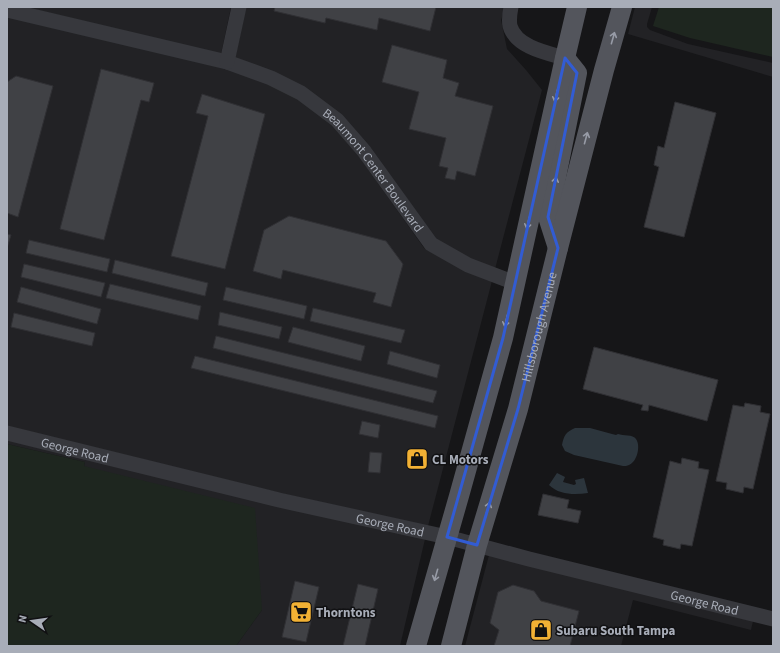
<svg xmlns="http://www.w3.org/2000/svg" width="780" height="653" font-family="'Source Sans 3',sans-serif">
  <rect width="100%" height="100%" fill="#161618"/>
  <path fill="#222225" d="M25,7H231L221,54Z
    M246,7H504L503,14L501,20L507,49L526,70L542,90L495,269L471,260L436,239L371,148L235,58Z
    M635,7H652L647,24V27L650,30L688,44L773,63V77L628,34Z
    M7,16L225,68L268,84L297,98L332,124L358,155L424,248L427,250L492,281L428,526L280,493L7,426Z
    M7,440L425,539L400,646H236L262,610L84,466L85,462L7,444Z
    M489,555L753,621L751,630L633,600L621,646H465Z"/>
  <path fill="#1e261f" d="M659,7H773V57L690,38L653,26Z
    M7,444L85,462L84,466L255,508L262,610L236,646H7Z"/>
  <path fill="#2c353c" d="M575,428H590L612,434L616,435L618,434C623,436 633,434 636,439C641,446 637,462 629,465C627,466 625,466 623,466L574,455L565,451L562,445C564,435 566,432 575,428Z
    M557,473L565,477L563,482L574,485L576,484L575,480L584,478L588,493C575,495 559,495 549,485Z"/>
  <path fill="#404145" stroke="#303034" d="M275,7H436L430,31L379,18L377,30L326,18L325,23L274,11Z
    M392,45L447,60L443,78L459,83L455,96L493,106L475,176L457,171L455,180L445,178L448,168L439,166L446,138L409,129L419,92L382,82Z
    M101,69L154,83L149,102L141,100L104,240L60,229Z
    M16,76L53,86L18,217L7,213V82Z
    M202,94L265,114L225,269L171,256L208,116L196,113Z
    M675,102L716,113L684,237L644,227L659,167L654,165L658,146L664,148Z
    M289,216L386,241L403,264L391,307L373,302L376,293L283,270L281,279L253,271L264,230Z
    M7,234L11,235L7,248Z
    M29,240L110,259L107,272L26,253Z
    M115,260L208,283L205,296L112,273Z
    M24,264L105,283L101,297L21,277Z
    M110,284L201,306L198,320L106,298Z
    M21,287L101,309L97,324L17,302Z
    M226,287L307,306L304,319L223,300Z
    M313,308L405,330L401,343L310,321Z
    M220,312L282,327L279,339L218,325Z
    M14,313L95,333L92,346L11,327Z
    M293,327L365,346L361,361L288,342Z
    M216,336L437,391L433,403L213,348Z
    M594,347L718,380L707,421L649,405L648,411L641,410L643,405L583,389Z
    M390,351L440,365L437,378L387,364Z
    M195,356L438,416L435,428L191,368Z
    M745,403L761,406L760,412L770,414L753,489L744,487L743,493L726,489L727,483L716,481L733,405L744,407Z
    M362,421L380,425L378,438L359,434Z
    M370,452L382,453L380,473L368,472Z
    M682,458L699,462L698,468L709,470L692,546L681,544L680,549L663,545L664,540L653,537L670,461L681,464Z
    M543,494L569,500L567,508L581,511L578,523L538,515Z
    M295,581L319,587L306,642L282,637Z
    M358,584L378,589L365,646H343Z
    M513,585L534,591L541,601L579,611L570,646H494L499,630L490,623L498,592Z"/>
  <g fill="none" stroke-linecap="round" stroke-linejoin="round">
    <g stroke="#37383d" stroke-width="15">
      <path d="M511,7C510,12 509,21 510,26C516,47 547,53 565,58"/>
      <path id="s1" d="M7,10L227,62L271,78L301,93L337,120L364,151L431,244L468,265L515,283"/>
      <path d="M227,62L239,7"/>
      <path id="s2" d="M7,433L279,500L447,537L529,559L773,619"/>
    </g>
    <g stroke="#53555c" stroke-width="20">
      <path d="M558,248L548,217L577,73L565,58"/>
      <path d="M416,646L459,496L503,338L565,58L577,7"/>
      <path id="s3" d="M451,646L477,545L518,409L558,248L604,70L622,7"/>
    </g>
  </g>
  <defs><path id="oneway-shaft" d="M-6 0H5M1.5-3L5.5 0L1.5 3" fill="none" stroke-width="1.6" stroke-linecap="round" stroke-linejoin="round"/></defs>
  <g stroke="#979ba6">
    <use href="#oneway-shaft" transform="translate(613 38) rotate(-74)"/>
    <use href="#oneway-shaft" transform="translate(556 96) rotate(103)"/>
    <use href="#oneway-shaft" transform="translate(586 138) rotate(-75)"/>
    <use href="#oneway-shaft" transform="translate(555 183) rotate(-78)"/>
    <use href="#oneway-shaft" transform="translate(528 223) rotate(103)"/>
    <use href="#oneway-shaft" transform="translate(506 321) rotate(103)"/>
    <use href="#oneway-shaft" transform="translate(488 508) rotate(-73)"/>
    <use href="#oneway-shaft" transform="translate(436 575) rotate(106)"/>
  </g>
  <path fill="none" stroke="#325cd3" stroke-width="3" stroke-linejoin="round" d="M565,58L577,73L548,217L558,248L518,409L477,545L447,537L503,338Z"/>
  <defs>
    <g id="shop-square" transform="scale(1.15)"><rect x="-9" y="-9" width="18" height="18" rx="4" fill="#f2b134" stroke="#111113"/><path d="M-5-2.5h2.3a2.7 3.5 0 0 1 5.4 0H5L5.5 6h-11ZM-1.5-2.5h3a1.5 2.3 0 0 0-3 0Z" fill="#111"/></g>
    <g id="supermarket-square" transform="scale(1.15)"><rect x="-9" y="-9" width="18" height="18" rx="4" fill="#f2b134" stroke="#111113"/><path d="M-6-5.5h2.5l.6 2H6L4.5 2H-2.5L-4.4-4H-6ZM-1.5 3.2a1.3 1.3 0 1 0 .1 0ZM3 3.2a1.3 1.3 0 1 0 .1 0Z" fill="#111"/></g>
  </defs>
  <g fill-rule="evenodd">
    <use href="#shop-square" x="417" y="459"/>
    <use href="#supermarket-square" x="301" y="612"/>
    <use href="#shop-square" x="541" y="630"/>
  </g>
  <g text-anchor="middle" stroke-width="3" stroke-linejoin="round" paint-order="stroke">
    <g font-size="13" fill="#a8adb8" stroke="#111113">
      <text dy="5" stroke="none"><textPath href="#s1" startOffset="413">Beaumont Center Boulevard</textPath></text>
      <text dy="5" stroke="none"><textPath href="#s3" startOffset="331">Hillsborough Avenue</textPath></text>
      <text dy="5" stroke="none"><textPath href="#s2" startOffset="70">George Road</textPath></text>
      <text dy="5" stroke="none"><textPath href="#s2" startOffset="394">George Road</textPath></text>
      <text dy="5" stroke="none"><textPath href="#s2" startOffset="718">George Road</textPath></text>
    </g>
    <g font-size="13" font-weight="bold" fill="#a8adb8" stroke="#111113" text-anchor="start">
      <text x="432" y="464">CL Motors</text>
      <text x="316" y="617">Thorntons</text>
      <text x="556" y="635">Subaru South Tampa</text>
    </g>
  </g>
  <rect width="780" height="653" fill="none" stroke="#a8adb8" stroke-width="16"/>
  <g transform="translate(32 621) rotate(283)" stroke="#111113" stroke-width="3" paint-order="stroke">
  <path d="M0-3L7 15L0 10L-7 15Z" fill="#a8adb8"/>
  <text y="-6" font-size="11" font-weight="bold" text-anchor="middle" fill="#a8adb8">N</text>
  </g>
</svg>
